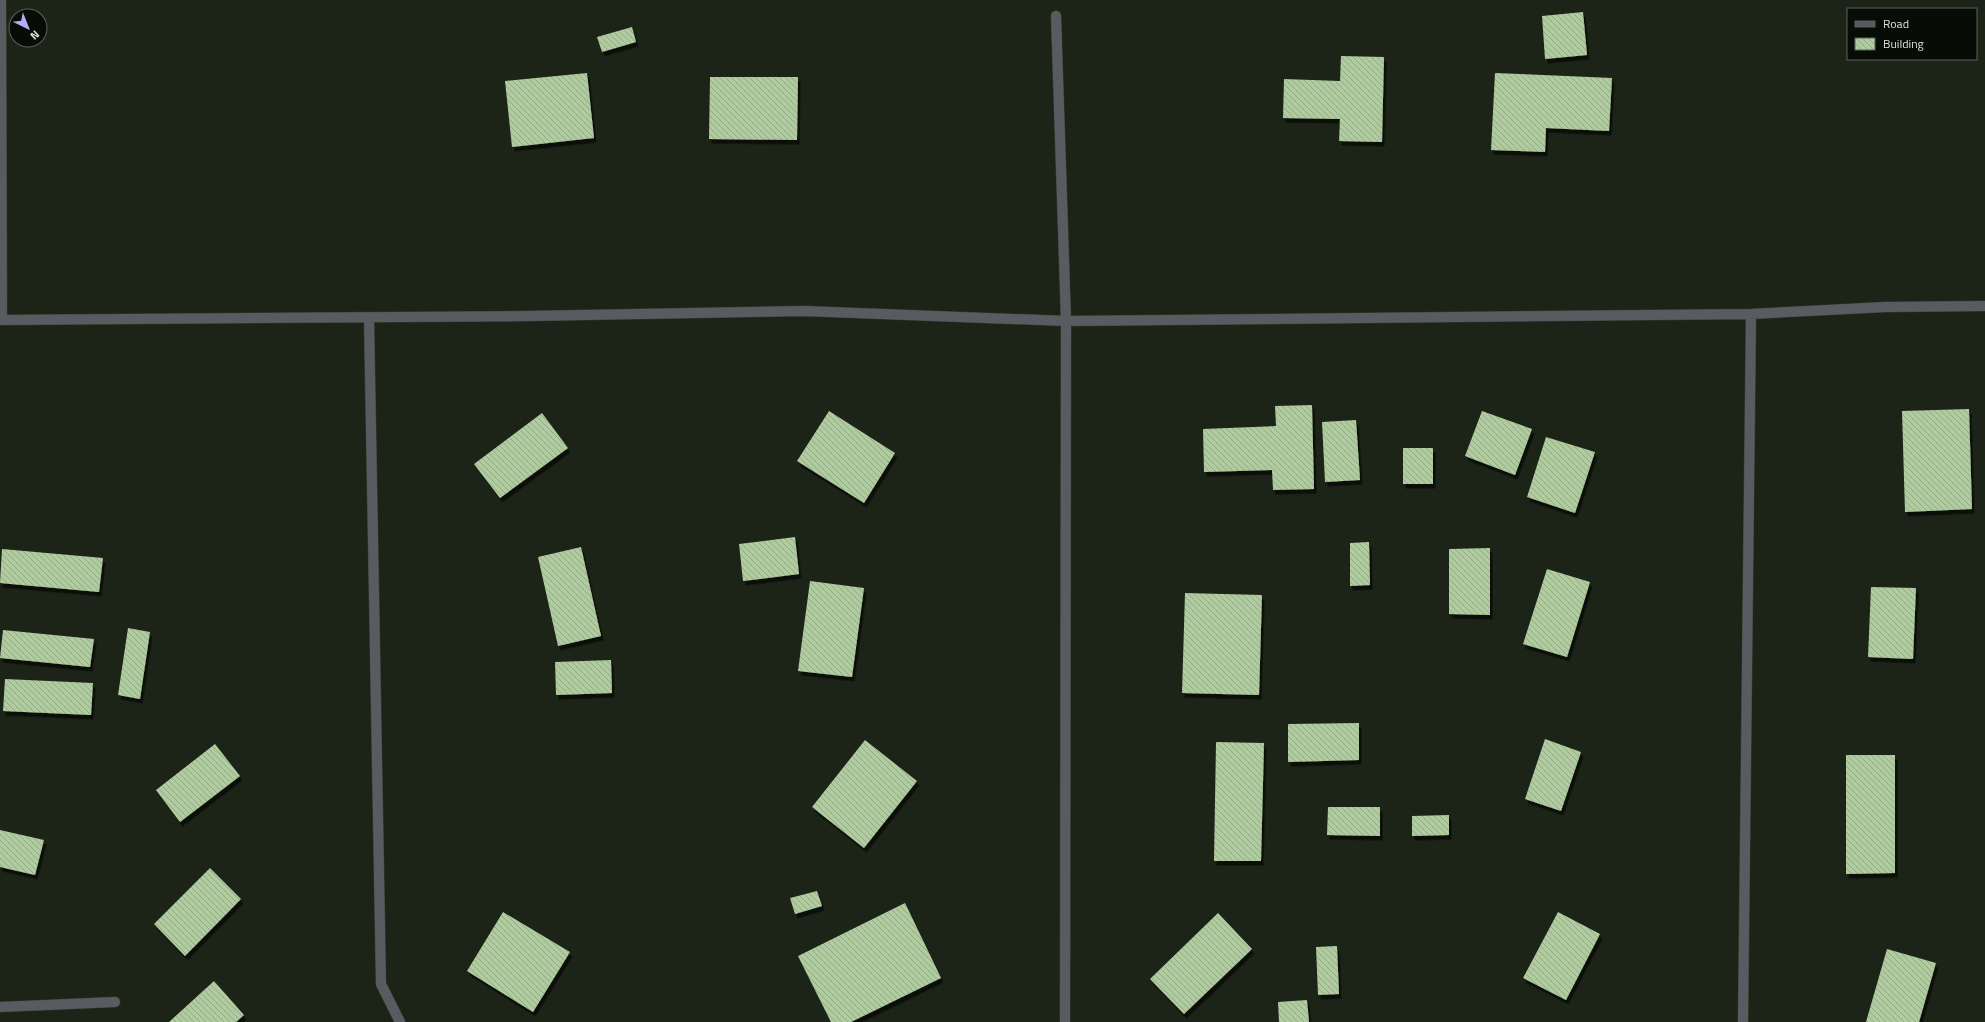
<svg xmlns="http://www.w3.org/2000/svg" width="1985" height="1022" font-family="'Titillium Web',sans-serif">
  <defs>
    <pattern id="building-back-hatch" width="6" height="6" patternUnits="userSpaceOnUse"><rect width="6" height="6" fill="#afcc9e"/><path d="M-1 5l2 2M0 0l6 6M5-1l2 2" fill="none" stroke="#94aa87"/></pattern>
    <filter id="shadow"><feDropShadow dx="2.5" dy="4.5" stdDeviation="0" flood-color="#0009"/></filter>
  </defs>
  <rect width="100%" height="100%" fill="#1c2417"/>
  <path fill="url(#building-back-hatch)" filter="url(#shadow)" d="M1583,12L1587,55L1545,59L1542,16Z
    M632,27L636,42L602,52L597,37Z
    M1341,56L1384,57L1382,142L1339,141L1340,119L1283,118L1284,79L1340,81Z
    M587,73L594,138L512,147L505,81Z
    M1495,73L1612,78L1609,131L1546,128L1545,152L1491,150Z
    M710,77H798L797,140L709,139Z
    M1312,405L1314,489L1273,490L1272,470L1204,472L1203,429L1276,426L1275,406Z
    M1969,409L1972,509L1905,512L1902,411Z
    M829,411L895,453L864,503L797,461Z
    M1482,411L1532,429L1515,475L1465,456Z
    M542,413L568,448L500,498L474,464Z
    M1356,420L1360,480L1325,482L1322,422Z
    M1546,437L1595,452L1575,513L1527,497Z
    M1403,448H1433V484H1403Z
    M795,537L799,574L743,581L739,544Z
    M1369,542L1370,585L1350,586V543Z
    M581,547L601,636L558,646L538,557Z
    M1490,548V615L1449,614V549Z
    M2,549L103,558L99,592L0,583Z
    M1547,569L1590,582L1567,657L1523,644Z
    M810,581L864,588L852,677L798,671Z
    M1871,587L1916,588L1913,659L1868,657Z
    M1185,593L1262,595L1259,695L1182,693Z
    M128,628L150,632L140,699L118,695Z
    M3,630L94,639L90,667L0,658Z
    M611,660L612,693L556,695L555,662Z
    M5,679L93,683L91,715L3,711Z
    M1359,723V760L1288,762V724Z
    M1545,739L1581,752L1561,811L1525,799Z
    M865,740L917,781L864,848L812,807Z
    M1216,742L1264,743L1261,861H1214Z
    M215,744L240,776L180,822L156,790Z
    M1846,755H1895V873L1846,874Z
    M1328,807H1380V836L1327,835Z
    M1449,815V835L1412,836V816Z
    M0,830L44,840L35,875L0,867Z
    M210,868L241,899L185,956L154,924Z
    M817,891L822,906L795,914L790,898Z
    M905,903L941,978L851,1022H831L798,956Z
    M503,912L570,952L533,1012L467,971Z
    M1558,912L1600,934L1566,1000L1523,978Z
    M1218,913L1252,949L1184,1014L1150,979Z
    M1337,946L1339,994L1318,995L1316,947Z
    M1887,949L1936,963L1919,1022H1866Z
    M214,981L244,1015L236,1022H169Z
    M1307,1000L1309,1022H1279L1278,1002Z"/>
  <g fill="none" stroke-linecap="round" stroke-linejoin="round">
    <g stroke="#373e32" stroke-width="11">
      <path id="lane" d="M1056,16L1066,321
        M0,1007L115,1002"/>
    </g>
    <g stroke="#373e32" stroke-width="11">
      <path id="street" d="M1,0L2,320
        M369,318L381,984L400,1022
        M0,320L528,316L804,311L1066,321L1751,314L1885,307L1985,306
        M1065,1022L1066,321
        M1743,1022L1751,314"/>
    </g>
    <use href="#lane" stroke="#5a5a61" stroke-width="10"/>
    <use href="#street" stroke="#5a5a61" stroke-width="10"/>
  </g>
  <rect x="1847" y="8" width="130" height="52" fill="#080c07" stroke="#5c615b"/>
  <rect x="1855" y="21" width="20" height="6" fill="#5a5a61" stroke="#5c615b"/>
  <text x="1883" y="28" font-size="12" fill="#dbe1d8">Road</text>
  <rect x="1855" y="38" width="20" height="12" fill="url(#building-back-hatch)" stroke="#5c615b"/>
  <text x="1883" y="48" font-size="12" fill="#dbe1d8">Building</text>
  <g transform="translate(28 28) rotate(137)"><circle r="19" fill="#080c07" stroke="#5c615b"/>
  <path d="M0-3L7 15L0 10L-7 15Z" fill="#b4acf9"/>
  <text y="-6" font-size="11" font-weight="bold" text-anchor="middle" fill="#dbe1d8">N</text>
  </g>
</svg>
